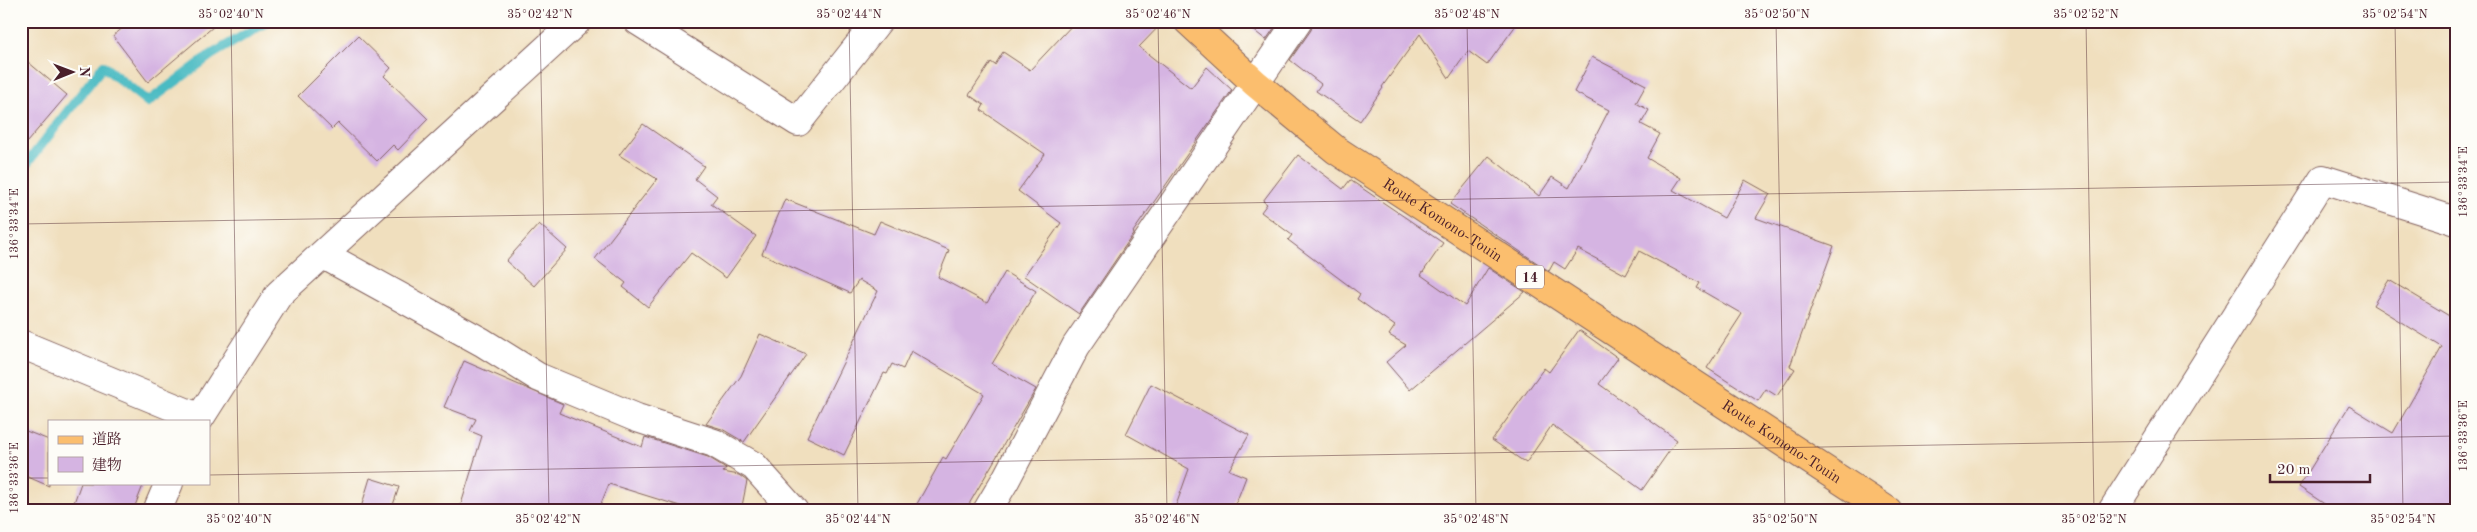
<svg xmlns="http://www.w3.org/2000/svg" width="2477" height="532" font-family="'Old Standard TT','Noto Serif JP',serif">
  <rect width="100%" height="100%" fill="#fdfcf7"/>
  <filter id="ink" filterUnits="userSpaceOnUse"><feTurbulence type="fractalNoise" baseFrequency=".02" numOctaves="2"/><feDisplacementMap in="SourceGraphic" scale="10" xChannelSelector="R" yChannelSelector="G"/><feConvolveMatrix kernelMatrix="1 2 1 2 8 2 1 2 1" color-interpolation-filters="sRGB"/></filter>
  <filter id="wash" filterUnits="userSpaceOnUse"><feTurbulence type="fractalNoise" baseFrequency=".0096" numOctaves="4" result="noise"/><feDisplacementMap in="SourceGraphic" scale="20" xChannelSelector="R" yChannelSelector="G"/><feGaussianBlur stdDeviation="1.12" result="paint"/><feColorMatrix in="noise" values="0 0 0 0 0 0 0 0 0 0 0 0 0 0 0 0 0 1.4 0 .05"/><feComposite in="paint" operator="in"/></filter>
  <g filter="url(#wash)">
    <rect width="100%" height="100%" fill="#f0dfbe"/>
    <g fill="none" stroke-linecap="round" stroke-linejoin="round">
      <path stroke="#4cbbc3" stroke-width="10" d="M21,171L103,66L148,102L211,55L268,21"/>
    </g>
    <g id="blocks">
      <path fill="#d5b4e2" d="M131,21H220L148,82L113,36Z
        M1076,21H1164L1139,47L1191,88L1207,67L1232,90L1133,232L1134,233L1079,314L1024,276L1061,223L1018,191L1045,154L981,110L984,105L969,95L991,62L995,65L1003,52L1030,70Z
        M1242,21H1279L1266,40Z
        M1313,21H1519L1487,65L1468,51L1449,78L1420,34L1382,87L1383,88L1360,121L1316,91L1321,84L1290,60L1311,30Z
        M358,36L391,68L384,76L428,119L398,150L393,145L377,161L338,123L332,129L298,96Z
        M21,56L67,95L21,149Z
        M1592,57L1646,85L1636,103L1649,110L1641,124L1660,134L1647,158L1681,178L1673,190L1724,218L1745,180L1770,194L1756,218L1834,246L1790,366L1795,369L1777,396L1766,389L1758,401L1707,368L1742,314L1697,288L1700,283L1639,251L1626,275L1578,249L1565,269L1554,262L1549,271L1450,204L1489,156L1539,196L1552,177L1569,188L1609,110L1574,92Z
        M643,124L704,166L695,179L717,196L711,204L756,236L726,278L691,253L648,307L623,287L626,283L595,259L657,179L619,155Z
        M1298,155L1343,189L1350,180L1443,243L1421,275L1465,306L1488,268L1525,292L1410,390L1386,362L1406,345L1389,335L1395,326L1357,299L1360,294L1288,240L1292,235L1261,212L1267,204L1263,201Z
        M785,199L874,234L880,221L949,250L938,277L987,303L1005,272L1036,291L992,364L1036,389L965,511H913L943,457L946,459L984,394L911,351L903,369L892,364L887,374L884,373L844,455L807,437L878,291L859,280L850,293L762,254Z
        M539,224L567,249L534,286L506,261Z
        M2389,280L2456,320V511H2335L2299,487L2349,406L2393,433L2442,347L2373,305Z
        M1579,330L1618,358L1599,384L1677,440L1642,490L1552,425L1526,463L1492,440L1544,368L1549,372Z
        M760,334L806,354L744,442L722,429L706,424L741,376Z
        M464,361L563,404L559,413L642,447L645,437L708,457L726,468L723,472L739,475L747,481L741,511H696L609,484L598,511H459L482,436L470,431L476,419L444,407Z
        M1151,384L1249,435L1229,470L1246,477L1233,511H1174L1189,469L1126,434Z
        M21,429L49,440V486L21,474Z
        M370,478L399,487L391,511H360Z
        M81,483H144L133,511H71Z"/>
    </g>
  </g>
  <g filter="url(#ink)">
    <use href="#blocks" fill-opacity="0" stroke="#84625e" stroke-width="1"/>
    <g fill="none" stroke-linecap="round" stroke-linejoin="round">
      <g stroke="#84625e" stroke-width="30">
        <path id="street" d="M638,21L798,122L878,21
          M324,255L482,342L538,377L637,418L714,443L754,466L794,511
          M21,344L200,418
          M198,421L279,294L577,21
          M157,511L169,483
          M987,511L1006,479L1076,346L1298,21
          M2112,511L2323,179L2456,221"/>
      </g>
      <g stroke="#84625e" stroke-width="30">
        <g id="primary">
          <path id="s1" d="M1188,21L1255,83L1336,150L1888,511"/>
        </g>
      </g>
      <use href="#street" stroke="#fff" stroke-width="28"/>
      <use href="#primary" stroke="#fbbe6e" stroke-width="28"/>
    </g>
  </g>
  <path fill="none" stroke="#4a1f2b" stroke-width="1" stroke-opacity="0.45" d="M231,21L239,511M540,21L549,511M849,21L858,511M1158,21L1167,511M1467,21L1476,511M1776,21L1785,511M2086,21L2094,511M2395,21L2403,511M21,224L2456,182M209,475L2456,436M21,478H49"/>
  <g text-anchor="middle" stroke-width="4" stroke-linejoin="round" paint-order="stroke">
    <rect fill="#fdfcf7" stroke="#806168" stroke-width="1" x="1516" y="265.5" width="28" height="23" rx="4"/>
    <g font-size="14" font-weight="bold" fill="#4a1f2b">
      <text x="1530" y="282">14</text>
    </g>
    <g font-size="15" fill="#4a1f2b" stroke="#fdfcf7">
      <text dy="5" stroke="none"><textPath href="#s1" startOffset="324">Route Komono-Touin</textPath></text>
      <text dy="5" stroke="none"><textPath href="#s1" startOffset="729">Route Komono-Touin</textPath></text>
    </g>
  </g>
  <rect width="2477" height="532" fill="none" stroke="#fdfcf7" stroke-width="55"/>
  <rect x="48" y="420" width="162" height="65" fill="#fdfcf7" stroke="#b5a4a5"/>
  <rect x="58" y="436" width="25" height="8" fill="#fbbe6e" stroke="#b5a4a5"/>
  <text x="92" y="444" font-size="15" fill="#4a1f2b">道路</text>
  <rect x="58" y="457" width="25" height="15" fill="#d5b4e2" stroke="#b5a4a5"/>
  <text x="92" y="470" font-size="15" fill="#4a1f2b">建物</text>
  <g transform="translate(72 72) rotate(89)" stroke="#fdfcf7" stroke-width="4" paint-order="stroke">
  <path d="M0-4L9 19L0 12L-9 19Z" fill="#4a1f2b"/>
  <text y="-8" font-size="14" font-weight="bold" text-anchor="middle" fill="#4a1f2b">N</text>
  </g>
  <path d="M2270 474v8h100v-8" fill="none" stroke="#4a1f2b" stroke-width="2.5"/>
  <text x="2277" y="474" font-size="15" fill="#4a1f2b" stroke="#fdfcf7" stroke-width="4" paint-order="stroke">20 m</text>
  <rect x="28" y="28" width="2422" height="476" fill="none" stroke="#4a1f2b" stroke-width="2"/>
  <g font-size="12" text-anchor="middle" fill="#4a1f2b">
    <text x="231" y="18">35°02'40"N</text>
    <text x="540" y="18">35°02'42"N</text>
    <text x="849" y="18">35°02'44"N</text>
    <text x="1158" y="18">35°02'46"N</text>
    <text x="1467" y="18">35°02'48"N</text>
    <text x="1777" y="18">35°02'50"N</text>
    <text x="2086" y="18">35°02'52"N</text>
    <text x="2395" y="18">35°02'54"N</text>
    <text transform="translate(2463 182) rotate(-90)" y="4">136°33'34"E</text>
    <text transform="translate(14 224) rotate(-90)" y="4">136°33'34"E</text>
    <text transform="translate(2463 436) rotate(-90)" y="4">136°33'36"E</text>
    <text transform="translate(14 478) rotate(-90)" y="4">136°33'36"E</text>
    <text x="239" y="523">35°02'40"N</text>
    <text x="548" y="523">35°02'42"N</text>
    <text x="858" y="523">35°02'44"N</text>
    <text x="1167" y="523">35°02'46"N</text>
    <text x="1476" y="523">35°02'48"N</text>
    <text x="1785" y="523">35°02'50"N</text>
    <text x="2094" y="523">35°02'52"N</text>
    <text x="2403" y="523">35°02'54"N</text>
  </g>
</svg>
